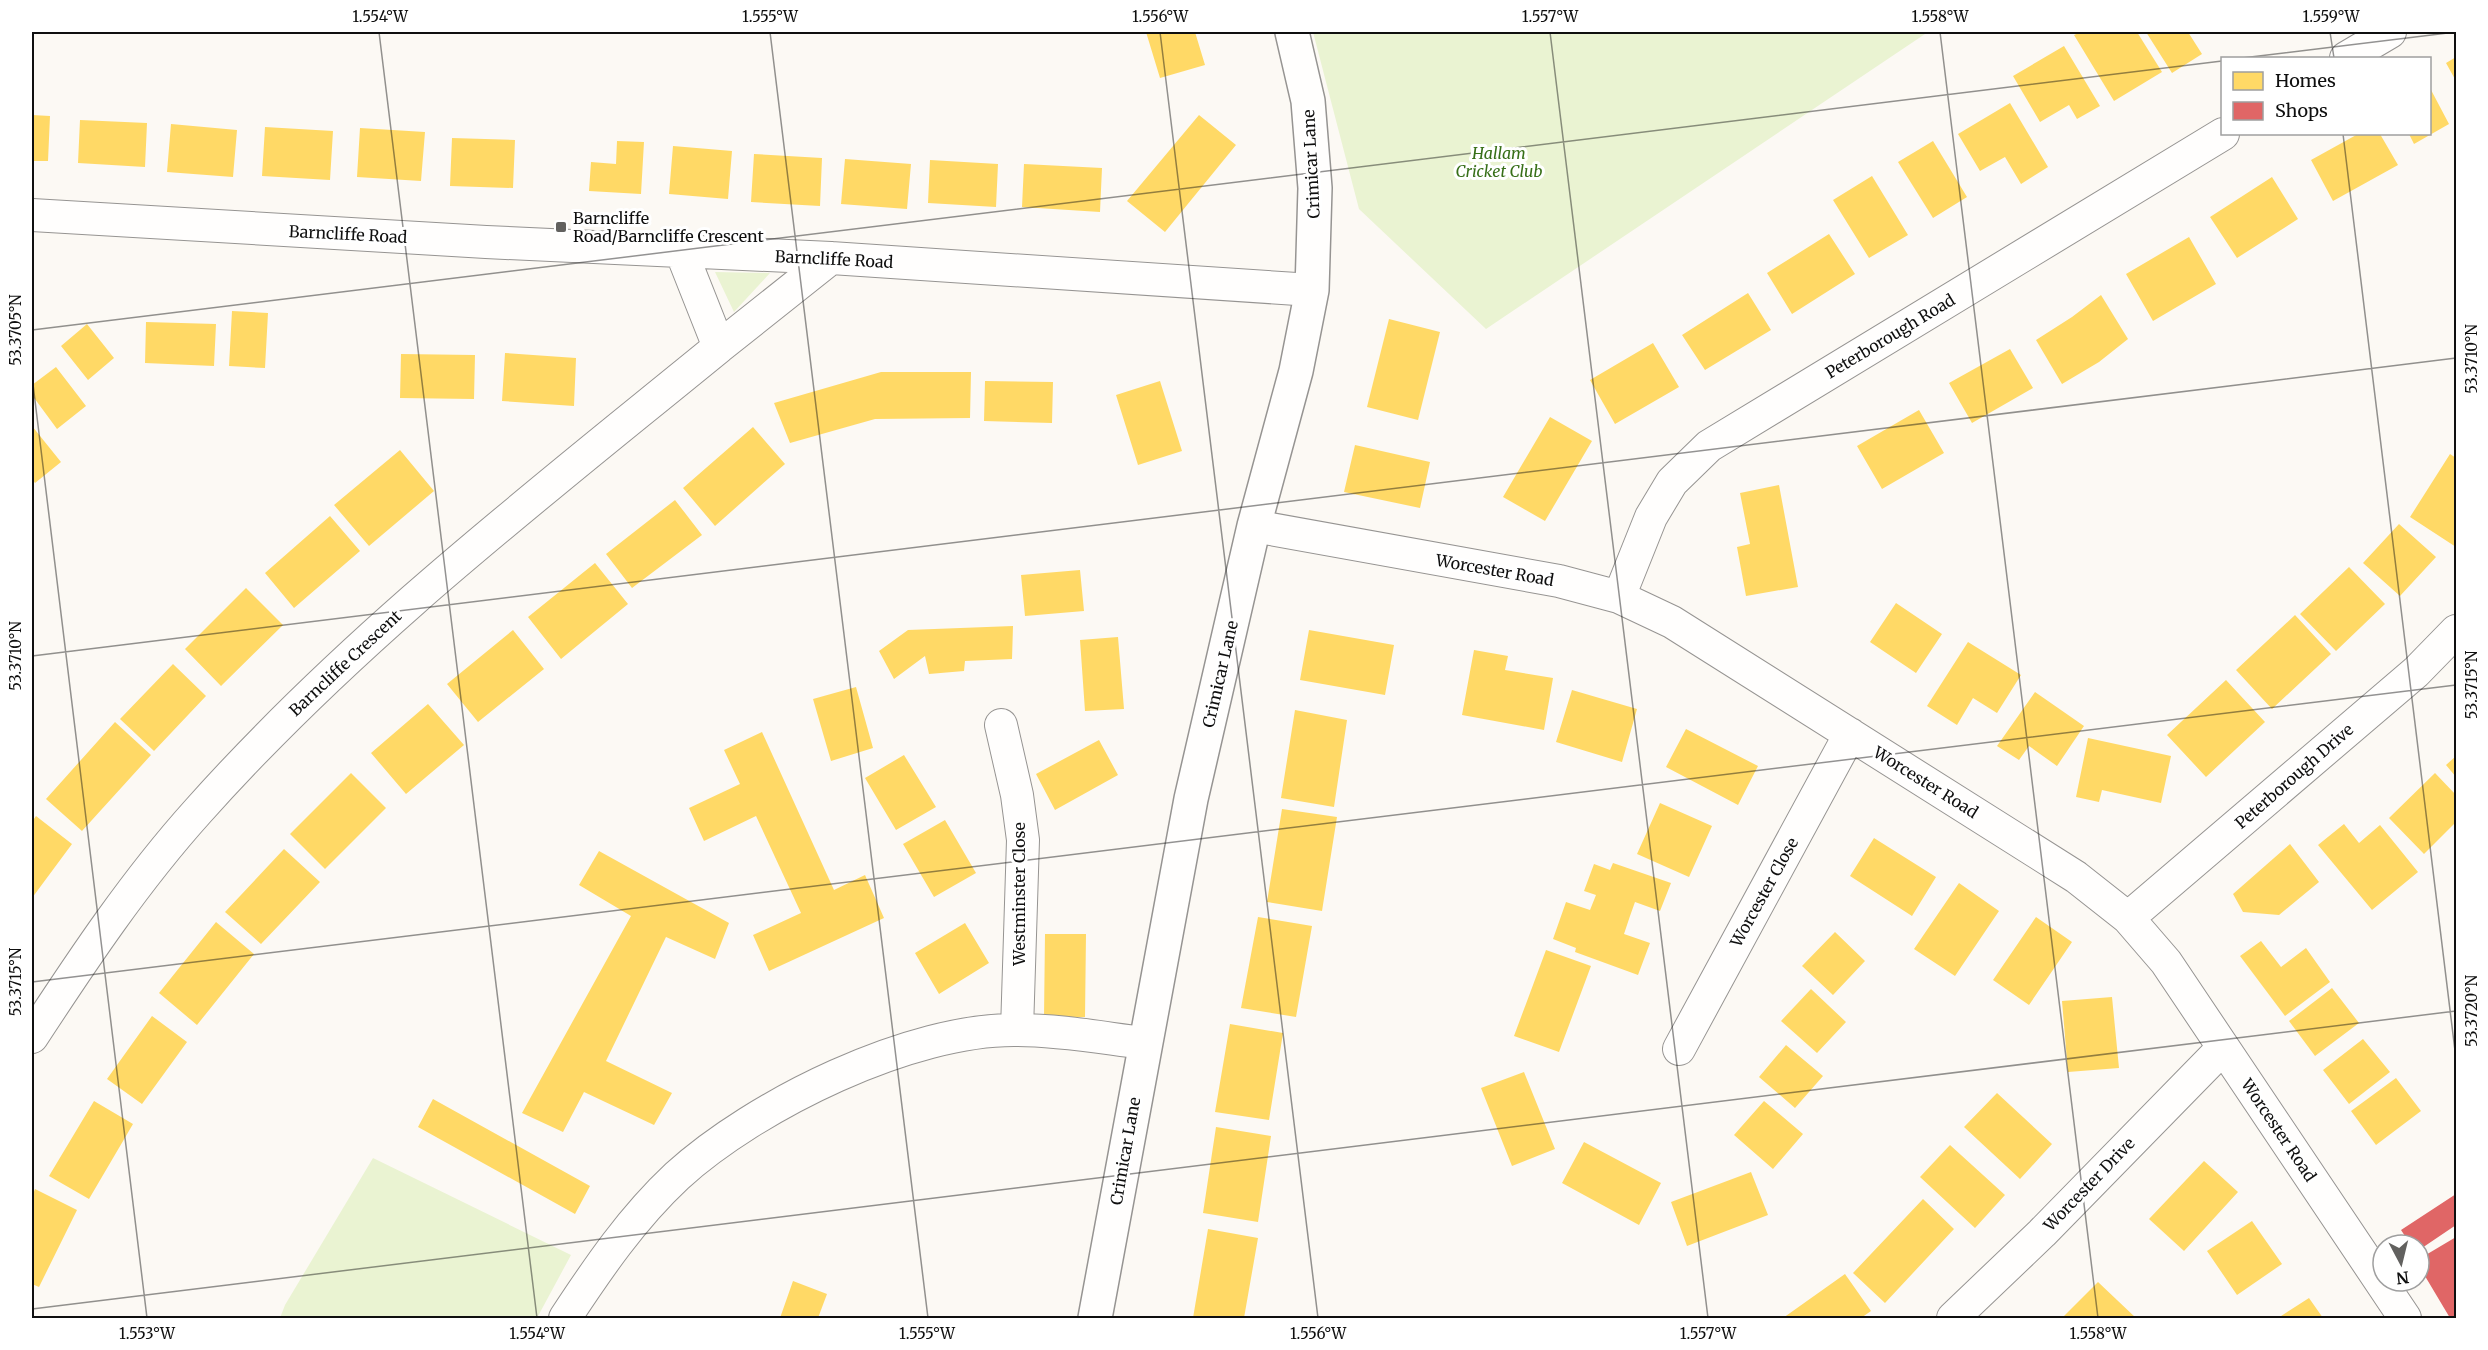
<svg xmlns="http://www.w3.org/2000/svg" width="2488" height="1350" font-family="Merriweather,serif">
  <rect width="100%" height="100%" fill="#fcf9f4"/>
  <path fill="#eaf3d2" d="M1313,32H1928L1486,329L1359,209Z
    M715,272L770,273L734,312Z
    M373,1158L571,1255L537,1318H280L285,1305Z"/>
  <path fill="#ffd966" d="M1146,32H1195L1205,65L1160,78Z
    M2081,32H2137L2162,72L2114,101L2074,35Z
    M2146,32H2188L2202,54L2172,73Z
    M2064,46L2100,106L2077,119L2069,105L2040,122L2013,76Z
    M2456,57V81L2446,63Z
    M2430,88L2449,124L2414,144L2409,134H2430Z
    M2010,103L2048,167L2021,184L2005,157L1980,171L1958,134Z
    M32,115L50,116L48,161H32Z
    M1199,115L1236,145L1165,232L1127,201Z
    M80,120L147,123L145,167L78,163Z
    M171,124L237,130L233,177L167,172Z
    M265,127L333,131L330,180L262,176Z
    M360,128L425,132L421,181L357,177Z
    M2358,134H2380L2398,165L2333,201L2311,160Z
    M452,138L515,140L513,188L450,186Z
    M617,141L644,142L641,194L589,191L591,162L616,164Z
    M1933,141L1967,197L1933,218L1898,162Z
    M673,146L732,151L728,199L669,194Z
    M754,154L822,158L820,206L751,202Z
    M845,159L911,164L907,209L841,204Z
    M930,160L998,164L996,207L928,203Z
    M1024,164L1102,168L1100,212L1022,207Z
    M1872,176L1908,235L1869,258L1833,200Z
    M2272,177L2298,219L2237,258L2210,217Z
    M1829,234L1855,274L1792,314L1767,273Z
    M2189,237L2216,284L2153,321L2126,274Z
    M1748,293L1771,330L1705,370L1682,335Z
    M2101,295L2128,339L2099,362L2062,384L2036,340L2072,317Z
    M232,311L268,313L265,368L229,366Z
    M1389,319L1440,332L1418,420L1367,407Z
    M146,322L216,324L214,366L145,363Z
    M87,324L114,358L88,380L61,346Z
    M1653,343L1679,387L1615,424L1590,380Z
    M2010,349L2033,388L1972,423L1949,383Z
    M505,353L576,358L574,406L502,401Z
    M401,354L475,355L474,399L400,398Z
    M56,367L86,406L57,429L32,395V385Z
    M881,372H971L970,418L875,419L790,443L774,403Z
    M985,381L1053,382L1052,423L984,421Z
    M1160,381L1182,451L1138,465L1116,395Z
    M1919,410L1944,453L1882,489L1857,446Z
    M1550,417L1592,441L1545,521L1503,497Z
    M32,426L61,462L35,483L32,479Z
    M753,427L785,464L715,526L683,488Z
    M1355,445L1430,462L1420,508L1344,492Z
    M400,450L434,491L369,546L334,505Z
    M2450,454L2456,458V547L2410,517Z
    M1779,485L1798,587L1746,596L1737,547L1750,544L1740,493Z
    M675,500L702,535L632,588L606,554Z
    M330,516L360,551L294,608L265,573Z
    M2399,524L2436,557L2400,596L2363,563Z
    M595,563L628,604L561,659L528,617Z
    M2349,567L2385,604L2336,651L2300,614Z
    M1080,570L1084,611L1025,616L1021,575Z
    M246,588L283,625L221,686L185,649Z
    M1896,603L1942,634L1916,673L1870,642Z
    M2295,615L2331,654L2272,709L2236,670Z
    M1013,626L1012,659L965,661L964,671L929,674L925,656L894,679L879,651L908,630Z
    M513,630L544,669L478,722L447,684Z
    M1309,630L1394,645L1385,695L1300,680Z
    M1118,637L1124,709L1085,711L1080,640Z
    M1968,642L2021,675L1997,713L1973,698L1957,725L1927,706Z
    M1474,650L1508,656L1505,670L1553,678L1544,730L1462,715Z
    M173,664L206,696L154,751L120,719Z
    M2226,680L2265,722L2206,777L2167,735Z
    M856,687L873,748L831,761L813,699Z
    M1572,690L1637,709L1622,762L1556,742Z
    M2035,692L2084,726L2057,766L2029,746L2019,760L1997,746Z
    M428,704L464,745L406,794L371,753Z
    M1295,710L1347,720L1334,807L1281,798Z
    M115,722L151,755L82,831L46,799Z
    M1686,729L1758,766L1738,805L1666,767Z
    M762,732L834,890L865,875L884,918L769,971L753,935L801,913L756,816L704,841L689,808L740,784L724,750Z
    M2088,738L2171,756L2161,803L2102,790L2099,802L2076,797Z
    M1099,740L1118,775L1055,810L1036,774Z
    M904,755L936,807L896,830L865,778Z
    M2456,756V777L2446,765Z
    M351,773L386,808L325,869L290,834Z
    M2435,773L2456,795V822L2424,854L2389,818Z
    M1660,803L1712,826L1689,877L1637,854Z
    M1282,809L1337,817L1322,911L1267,902Z
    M36,816L72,844L32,898V822Z
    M945,820L976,873L934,897L903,844Z
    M2344,824L2359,843L2380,825L2418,872L2372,910L2318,845Z
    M1874,838L1936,877L1912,916L1850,876Z
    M2290,844L2319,882L2279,915L2243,912L2233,894Z
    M284,849L320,882L261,944L225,912Z
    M599,851L729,923L715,959L666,937L606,1061L672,1093L654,1125L584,1092L563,1132L522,1113L631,916L579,885Z
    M1613,863L1671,883L1660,911L1635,902L1630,916L1624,934L1650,943L1638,975L1575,952L1576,948L1553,939L1566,902L1590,910L1596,895L1584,891L1594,864L1610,870Z
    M1959,883L1999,911L1955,976L1914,949Z
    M1258,917L1312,926L1296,1017L1241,1008Z
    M2036,917L2072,942L2029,1005L1993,980Z
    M216,922L254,954L197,1025L159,993Z
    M965,923L989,963L939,994L915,953Z
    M1835,932L1865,961L1833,995L1802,966Z
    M1045,934H1086L1085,1017H1044Z
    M2261,941L2281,967L2306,948L2330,982L2285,1016L2240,956Z
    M1546,950L1591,966L1559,1052L1514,1036Z
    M2332,988L2359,1023L2315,1056L2289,1021Z
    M1811,989L1846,1022L1817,1053L1781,1021Z
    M2112,997L2119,1068L2068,1072L2062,1001Z
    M152,1016L187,1042L142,1104L107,1079Z
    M1230,1024L1283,1033L1269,1120L1215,1112Z
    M2363,1039L2390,1072L2349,1104L2323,1070Z
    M1786,1045L1823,1076L1795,1108L1759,1077Z
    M1524,1072L1555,1149L1512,1166L1481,1088Z
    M2396,1078L2421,1111L2376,1145L2351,1111Z
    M1997,1093L2052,1144L2020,1179L1964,1127Z
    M433,1099L590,1186L575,1214L418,1127Z
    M94,1101L133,1124L89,1199L49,1176Z
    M1764,1101L1803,1134L1773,1169L1734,1135Z
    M1216,1127L1271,1136L1258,1222L1203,1213Z
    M1584,1142L1661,1183L1639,1225L1562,1183Z
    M1950,1145L2005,1195L1975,1228L1920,1177Z
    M2204,1161L2238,1192L2184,1251L2149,1219Z
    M1751,1172L1768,1215L1687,1246L1671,1202Z
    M35,1189L77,1210L39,1287L32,1284V1197Z
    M1923,1199L1954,1229L1885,1303L1853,1273Z
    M2252,1221L2282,1264L2237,1295L2207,1251Z
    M1208,1229L1258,1238L1244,1318H1193Z
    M1845,1274L1871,1311L1861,1318H1783Z
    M793,1281L827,1294L818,1318H780Z
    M2098,1282L2136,1318H2062Z
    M2309,1298L2323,1318H2278Z"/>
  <path fill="#e06666" d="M2456,1194V1225L2419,1250V1245H2411L2401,1230Z
    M2456,1237V1318H2450L2419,1266V1259Z"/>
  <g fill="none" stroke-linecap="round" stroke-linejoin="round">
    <g stroke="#969492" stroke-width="34">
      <path id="minor" d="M2346,58L2390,32
        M32,215L486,242L831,258L1312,290
        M719,347L831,258
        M1254,526L1559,581L1619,597L1672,622L2076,877L2128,918L2166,962L2405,1318
        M1619,597L1651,517L1672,482L1709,446L2223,134
        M1001,725L1017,795L1023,840L1017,1030
        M2128,918L2416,672L2456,631
        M32,1037C83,959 135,881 198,811C353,637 539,494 719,347L681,251
        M1679,1049L1850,734
        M565,1318C598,1268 632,1218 677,1176C755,1105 911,1028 1018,1030C1060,1030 1103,1038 1144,1043
        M1953,1318L2042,1233L2223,1048"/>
    </g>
    <g stroke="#969492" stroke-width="36">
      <path id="tertiary" d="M1095,1318L1191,799L1254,526L1296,371L1312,290L1315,188L1308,101L1292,32"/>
    </g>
    <use href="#minor" stroke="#fffefd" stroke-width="32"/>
    <use href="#tertiary" stroke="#fffefd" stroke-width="33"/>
  </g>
  <path fill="none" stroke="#0f0f0f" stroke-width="1.5" stroke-opacity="0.45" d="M379,32L537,1318M770,32L928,1318M1160,32L1318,1318M1550,32L1708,1318M1940,32L2098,1318M2330,32L2334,58M2242,58L2456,32M2343,134L2456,1059M32,330L2222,61M32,376L147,1318M32,656L2456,358M32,982L2456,685M32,1309L2456,1011"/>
  <rect fill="#62615f" stroke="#fff" stroke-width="2" x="555" y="221" width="12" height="12" rx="3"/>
  <g text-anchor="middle" stroke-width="6" stroke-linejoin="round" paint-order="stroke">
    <g font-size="16" font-style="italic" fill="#376f18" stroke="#fff">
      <text x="1499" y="159">Hallam<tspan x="1499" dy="18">Cricket Club</tspan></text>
    </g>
    <g font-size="16" fill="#0f0f0f" stroke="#fff">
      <text transform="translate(1311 164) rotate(-93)" y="6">Crimicar Lane</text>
      <text transform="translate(348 234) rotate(3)" y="6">Barncliffe Road</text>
      <text transform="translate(834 259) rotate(3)" y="6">Barncliffe Road</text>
      <text transform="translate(1890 336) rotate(-31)" y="6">Peterborough Road</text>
      <text transform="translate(1495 570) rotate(10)" y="6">Worcester Road</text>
      <text transform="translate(345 663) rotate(-43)" y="6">Barncliffe Crescent</text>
      <text transform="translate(1220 674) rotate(-77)" y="6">Crimicar Lane</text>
      <text transform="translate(2294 776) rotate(-41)" y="6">Peterborough Drive</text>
      <text transform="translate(1926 782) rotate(32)" y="6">Worcester Road</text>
      <text transform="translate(1764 892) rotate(-61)" y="6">Worcester Close</text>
      <text transform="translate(1019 894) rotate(-90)" y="6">Westminster Close</text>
      <text transform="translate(2279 1130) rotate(56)" y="6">Worcester Road</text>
      <text transform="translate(1125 1151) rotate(-80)" y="6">Crimicar Lane</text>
      <text transform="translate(2089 1184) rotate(-46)" y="6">Worcester Drive</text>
    </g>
    <g font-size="16" fill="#0f0f0f" stroke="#fff" text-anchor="start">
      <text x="573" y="224">Barncliffe<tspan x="573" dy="18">Road/Barncliffe Crescent</tspan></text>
    </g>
  </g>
  <rect width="2488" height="1350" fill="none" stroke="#ffffff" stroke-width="66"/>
  <rect x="2221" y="57" width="210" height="78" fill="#ffffff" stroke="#9f9f9f" stroke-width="1.5"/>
  <rect x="2233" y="72" width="30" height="18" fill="#ffd966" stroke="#9f9f9f" stroke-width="1.5"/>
  <text x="2275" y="87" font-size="18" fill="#0f0f0f">Homes</text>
  <rect x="2233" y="102" width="30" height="18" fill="#e06666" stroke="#9f9f9f" stroke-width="1.5"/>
  <text x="2275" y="117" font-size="18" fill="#0f0f0f">Shops</text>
  <g transform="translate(2401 1263) rotate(173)"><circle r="28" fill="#ffffff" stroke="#9f9f9f" stroke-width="1.5"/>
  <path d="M0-4.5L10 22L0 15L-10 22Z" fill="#62615f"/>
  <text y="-9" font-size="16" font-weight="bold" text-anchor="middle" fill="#0f0f0f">N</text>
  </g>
  <rect x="33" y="33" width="2422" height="1284" fill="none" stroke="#0f0f0f" stroke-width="2"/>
  <g font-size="15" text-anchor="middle" fill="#0f0f0f">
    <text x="380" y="22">1.554°W</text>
    <text x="770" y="22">1.555°W</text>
    <text x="1160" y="22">1.556°W</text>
    <text x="1550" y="22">1.557°W</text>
    <text x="1940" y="22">1.558°W</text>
    <text x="2331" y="22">1.559°W</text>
    <text transform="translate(16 330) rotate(-90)" y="5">53.3705°N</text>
    <text transform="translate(2472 359) rotate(-90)" y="5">53.3710°N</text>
    <text transform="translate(16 656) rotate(-90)" y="5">53.3710°N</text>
    <text transform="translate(2472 685) rotate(-90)" y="5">53.3715°N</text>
    <text transform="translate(16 982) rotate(-90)" y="5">53.3715°N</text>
    <text transform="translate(2472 1011) rotate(-90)" y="5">53.3720°N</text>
    <text x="147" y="1339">1.553°W</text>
    <text x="537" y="1339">1.554°W</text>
    <text x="927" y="1339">1.555°W</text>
    <text x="1318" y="1339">1.556°W</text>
    <text x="1708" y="1339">1.557°W</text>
    <text x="2098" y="1339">1.558°W</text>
  </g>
</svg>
